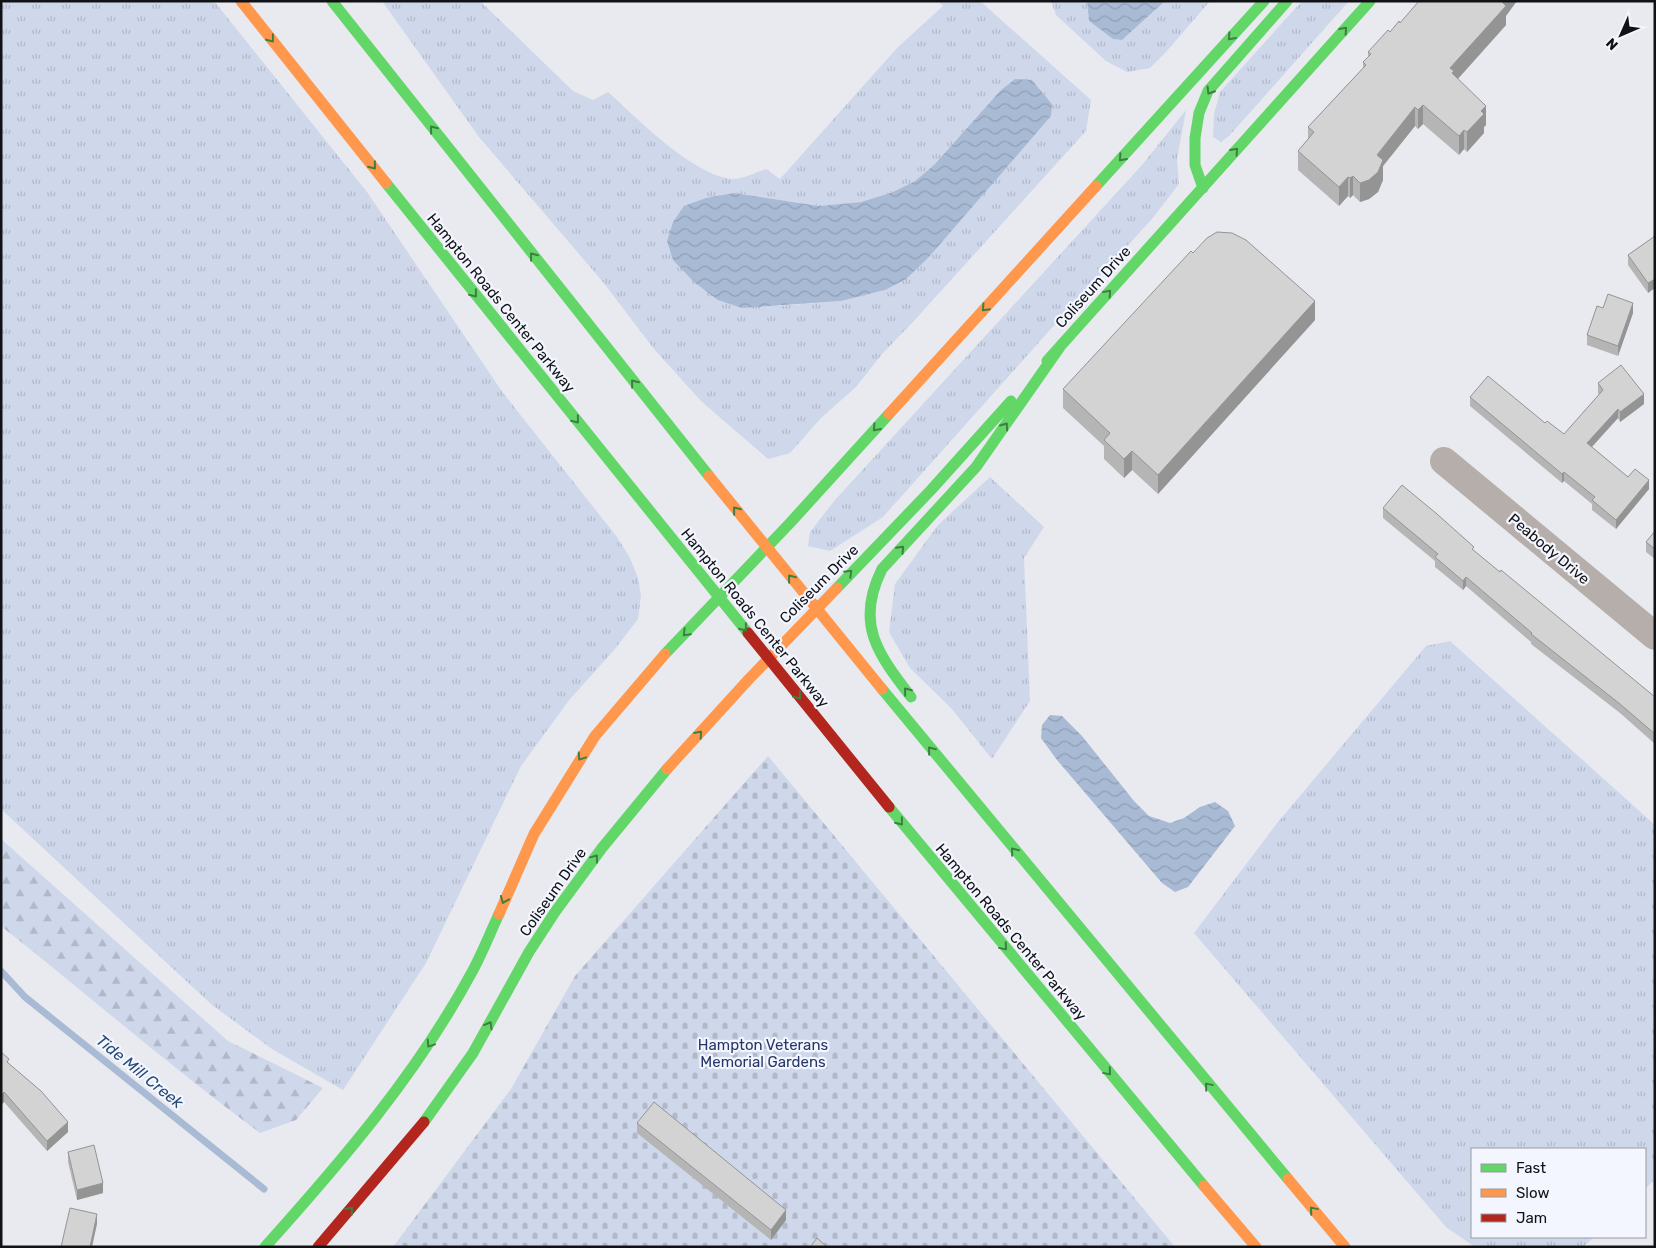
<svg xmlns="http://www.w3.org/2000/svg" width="1656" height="1248" font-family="Rubik,sans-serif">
  <defs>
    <pattern id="grass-tufts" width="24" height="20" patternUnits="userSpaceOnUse" patternTransform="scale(1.25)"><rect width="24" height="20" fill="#cfd7eb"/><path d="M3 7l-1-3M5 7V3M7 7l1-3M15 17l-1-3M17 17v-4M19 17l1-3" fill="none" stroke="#b1b8c9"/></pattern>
    <pattern id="forest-firs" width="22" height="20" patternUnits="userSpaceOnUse" patternTransform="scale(1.25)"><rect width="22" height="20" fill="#cfd7eb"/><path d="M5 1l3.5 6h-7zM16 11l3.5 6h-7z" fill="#b1b8c9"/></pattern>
    <pattern id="cemetery-stones" width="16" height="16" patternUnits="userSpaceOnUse" patternTransform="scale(1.25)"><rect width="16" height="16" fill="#cfd7eb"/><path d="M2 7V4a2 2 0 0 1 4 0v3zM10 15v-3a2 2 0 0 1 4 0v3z" fill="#b1b8c9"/></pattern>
    <pattern id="water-waves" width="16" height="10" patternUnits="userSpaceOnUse" patternTransform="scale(1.25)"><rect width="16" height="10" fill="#a8bad4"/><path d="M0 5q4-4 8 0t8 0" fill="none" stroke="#909fb5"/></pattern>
  </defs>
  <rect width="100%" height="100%" fill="#e8eaf0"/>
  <path fill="url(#grass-tufts)" fill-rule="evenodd" d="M1,1H214L367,192L503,393L617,537L630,558L638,578L641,595L638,619L615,649L570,699L521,766L426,963L343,1090L272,1049L211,1004L1,809Z
    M382,1H480L573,91L593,100L608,92C637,118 693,176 733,179C743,179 757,172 766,169L780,179L897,48L943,6L938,1H980L1091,100L1086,131L912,323L882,354L856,387L821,418L790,453L768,459L701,401L654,349L603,282L479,137ZM1032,80L1052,104L975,204L929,257L885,290L841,301L778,306L734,193L819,206L861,202L893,192L915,181L934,165L1000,91Z
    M1051,1H1087L1089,21L1113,39L1122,40L1165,1H1210L1166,52L1150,68L1127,72L1106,61L1056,15Z
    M1302,1H1349L1229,136L1221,142L1213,137L1214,114L1220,92Z
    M1186,110L1177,159L1179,184L1152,219L1049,331L883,517L830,551L808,546L810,532L835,500L1142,165Z
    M990,477L1044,527L1024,558L1030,701L992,759L951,708L910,668L889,632L895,584L938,525Z
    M1450,641L1655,825V1179L1645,1189V1149H1472V1237H1594L1583,1247H1475L1446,1227L1194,933L1278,822L1426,646Z"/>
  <path fill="url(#forest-firs)" d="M1,839L228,1041L323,1088L296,1120L260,1133C171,1067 88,995 1,926Z"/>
  <path fill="url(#cemetery-stones)" d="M768,756L1175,1247H393L511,1089L575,976Z"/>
  <path fill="url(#water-waves)" d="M1087,1H1165L1122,40L1113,39L1089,21Z
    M1015,79L1032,80L1052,104L1051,116L929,257L906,279L885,290L841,301L742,308L718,300L694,282L673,260L667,241L673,222L684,206L706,198L734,193L819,206L861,202L893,192L915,181L934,165L1000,91Z
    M1050,715L1062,716L1082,736L1134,801L1149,816L1170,823L1184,818L1200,807L1215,802L1228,811L1235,826L1188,887L1175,892L1162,883L1057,760L1041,738L1042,725Z"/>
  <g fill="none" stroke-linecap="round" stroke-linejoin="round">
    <path stroke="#a8bad4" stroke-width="7" d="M1,971L25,997L264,1189"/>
    <path stroke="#b6aeaa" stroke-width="28" d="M1444,461L1655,636"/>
    <path stroke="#63d668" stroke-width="11" d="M332,1L709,476
      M386,183L748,633
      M1096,186L1264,1
      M1203,188L1195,165V138L1199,113L1208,91L1287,1
      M1047,361L1370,1
      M837,588L931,490L1011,401
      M665,654L790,523L889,414
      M882,689L1288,1179
      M911,697C877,653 855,623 882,569L976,467L1062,344
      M889,807L1204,1186
      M424,1122L473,1053L529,952L555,912L602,848L667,769
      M265,1247C342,1161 417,1074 472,972C482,954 490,933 499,914"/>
    <path stroke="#ff974d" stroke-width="11" d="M241,1L386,183
      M889,414L1096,186
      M709,476L882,689
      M667,769L749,679L837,588
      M499,914L534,834L595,736L665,654
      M1288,1179L1345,1247
      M1204,1186L1256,1247"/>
    <path stroke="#b3261e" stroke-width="11" d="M748,633L889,807
      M318,1247L424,1122"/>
  </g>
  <path fill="#b6b5b6" d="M1506,16V25L1458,79L1486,125L1484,127V133L1467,152L1464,149L1459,155L1423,124L1418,129L1415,126L1383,166V180L1378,192L1369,199L1360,202L1353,195L1350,198L1348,196L1339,206L1298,170V151L1308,139V127L1363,68V62L1368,57V52L1400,23Z
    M1655,236L1648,293L1628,265V255Z
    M1193,253L1315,320L1158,494L1132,470L1124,478L1104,459V446L1063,408V389Z
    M1603,308L1633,313L1618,356L1587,345V335Z
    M1598,383L1644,404L1620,422L1618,418L1592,447L1628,477L1649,489L1616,529L1592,510V504L1564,481L1562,483L1470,406V397L1564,434L1599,395L1598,393Z
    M1383,508L1474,551L1500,572L1655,697V744L1620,713L1531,644V642L1466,586L1463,590L1435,567V561L1383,518Z
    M1655,531V559L1646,552V542Z
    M1,1052L9,1064L68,1132L47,1151L4,1102L1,1105Z
    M637,1123L786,1220L771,1240L637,1133Z
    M68,1152L103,1193L77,1200L68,1162Z"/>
  <path fill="#949494" d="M1503,1H1517L1506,16V25L1454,83L1450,68Z
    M1423,105V124L1418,129V110Z
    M1486,106V125L1484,127V133L1467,152V132L1481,111Z
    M1415,107V126L1383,166V180L1378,192L1369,199L1360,202V183L1377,155Z
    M1464,130V149L1459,155V136Z
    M1353,176V195L1350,198V178Z
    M1348,177V196L1339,206V187Z
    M1655,279V288L1648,293V283Z
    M1315,301V320L1158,494V475Z
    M1633,303V313L1618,356V346Z
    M1644,394V404L1620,422V412Z
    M1618,409V418L1587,452V443Z
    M1132,451V470L1124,478V459Z
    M1564,472V481L1562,483V474Z
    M1649,480V489L1616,529V520Z
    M1466,577V586L1463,590V581Z
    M4,1092V1102L1,1105V1095Z
    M68,1122V1132L47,1151V1141Z
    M103,1183V1193L77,1200V1190Z
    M786,1210V1220L771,1240V1230Z
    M97,1214V1224L92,1247H90Z"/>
  <path fill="#d4d3d4" stroke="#949494" d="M1419,1H1503L1502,2L1506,6L1450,68L1454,71L1452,73L1486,106L1481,111L1484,114L1467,132L1464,130L1459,136L1423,105L1418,110L1415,107L1377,155L1383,160L1378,172L1369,180L1360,183L1353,176L1350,178L1348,177L1339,187L1298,151L1314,132L1308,127L1366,65L1363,62L1371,54L1368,52L1388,30L1390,32L1399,21L1400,23Z
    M1217,232L1232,233L1246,240L1315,301L1158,475L1132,451L1124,459L1104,440L1110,433L1063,389L1191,251L1193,253L1207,238Z
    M1655,236V279L1648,283L1628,255Z
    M1608,294L1633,303L1618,346L1587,335L1597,306L1603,308Z
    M1621,365L1644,394L1620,412L1618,409L1587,443L1628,477L1635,469L1649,480L1616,520L1592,500L1595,497L1564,472L1562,474L1470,397L1488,376L1545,423L1547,421L1564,434L1603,390L1598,383Z
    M1402,485L1437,514L1474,547L1472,549L1500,572L1501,570L1655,697V734L1620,704L1531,634L1532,633L1466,577L1463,581L1435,557L1438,554L1383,508Z
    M1655,531V549L1646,542Z
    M1,1052L9,1059L7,1062L41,1091L68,1122L47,1141L4,1092L1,1095Z
    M654,1102L786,1210L771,1230L637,1123Z
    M94,1145L103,1183L77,1190L68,1152Z
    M70,1208L97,1214L90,1247H61Z
    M817,1238L827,1247H810Z"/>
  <defs><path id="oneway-chevron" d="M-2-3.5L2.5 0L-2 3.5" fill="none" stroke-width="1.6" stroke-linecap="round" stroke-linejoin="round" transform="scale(1.25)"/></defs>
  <g stroke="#3e7e43">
    <use href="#oneway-chevron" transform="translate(1344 30) rotate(-48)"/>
    <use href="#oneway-chevron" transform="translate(1231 37) rotate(132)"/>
    <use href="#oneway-chevron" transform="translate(271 39) rotate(51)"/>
    <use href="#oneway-chevron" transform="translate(1210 91) rotate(122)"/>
    <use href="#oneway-chevron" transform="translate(433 129) rotate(-128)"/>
    <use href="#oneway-chevron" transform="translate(1235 151) rotate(-48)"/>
    <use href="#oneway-chevron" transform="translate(1122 158) rotate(132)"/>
    <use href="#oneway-chevron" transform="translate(373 166) rotate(51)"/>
    <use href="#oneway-chevron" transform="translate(533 256) rotate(-128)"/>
    <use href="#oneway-chevron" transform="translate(1108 293) rotate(-48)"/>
    <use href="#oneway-chevron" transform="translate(474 294) rotate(51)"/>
    <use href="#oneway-chevron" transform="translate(985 308) rotate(133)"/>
    <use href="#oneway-chevron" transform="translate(634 383) rotate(-129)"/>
    <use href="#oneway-chevron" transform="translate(576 420) rotate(51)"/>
    <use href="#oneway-chevron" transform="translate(1005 426) rotate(-55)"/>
    <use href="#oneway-chevron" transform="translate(876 428) rotate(132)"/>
    <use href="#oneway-chevron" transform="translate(736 510) rotate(-129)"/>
    <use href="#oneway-chevron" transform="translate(901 549) rotate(-47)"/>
    <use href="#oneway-chevron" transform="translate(849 573) rotate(-45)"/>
    <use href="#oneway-chevron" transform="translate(791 578) rotate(-129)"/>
    <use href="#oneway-chevron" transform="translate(744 628) rotate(51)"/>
    <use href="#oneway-chevron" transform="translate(686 633) rotate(134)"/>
    <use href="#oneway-chevron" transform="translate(907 691) rotate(-129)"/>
    <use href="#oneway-chevron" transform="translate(798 696) rotate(51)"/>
    <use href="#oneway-chevron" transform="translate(699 734) rotate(-49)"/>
    <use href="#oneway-chevron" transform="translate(931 750) rotate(-129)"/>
    <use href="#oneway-chevron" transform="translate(581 757) rotate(124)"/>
    <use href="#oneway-chevron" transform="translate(900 822) rotate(51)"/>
    <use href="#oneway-chevron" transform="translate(1014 851) rotate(-129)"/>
    <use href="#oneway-chevron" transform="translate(595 858) rotate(-53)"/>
    <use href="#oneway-chevron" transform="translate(504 900) rotate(112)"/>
    <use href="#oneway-chevron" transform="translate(1004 947) rotate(50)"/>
    <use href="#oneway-chevron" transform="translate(489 1025) rotate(-61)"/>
    <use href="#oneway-chevron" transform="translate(430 1044) rotate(124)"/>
    <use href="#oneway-chevron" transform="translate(1108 1072) rotate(50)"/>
    <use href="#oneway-chevron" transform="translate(1208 1086) rotate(-130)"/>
    <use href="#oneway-chevron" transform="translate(350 1210) rotate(-49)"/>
    <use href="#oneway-chevron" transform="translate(1313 1210) rotate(-130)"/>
  </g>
  <g text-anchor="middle" stroke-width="4.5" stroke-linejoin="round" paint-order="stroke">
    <g font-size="15" fill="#111215" stroke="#f3f6fe">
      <text transform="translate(1093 287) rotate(-48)" y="5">Coliseum Drive</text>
      <text transform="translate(501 303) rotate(51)" y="5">Hampton Roads Center Parkway</text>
      <text transform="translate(1549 549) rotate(40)" y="5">Peabody Drive</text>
      <text transform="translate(819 584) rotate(-45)" y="5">Coliseum Drive</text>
      <text transform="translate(755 618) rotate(51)" y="5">Hampton Roads Center Parkway</text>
      <text transform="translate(553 892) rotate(-55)" y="5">Coliseum Drive</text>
      <text transform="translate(1011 932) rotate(50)" y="5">Hampton Roads Center Parkway</text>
    </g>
    <g font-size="15" fill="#253667" stroke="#f3f6fe">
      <text x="763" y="1050">Hampton Veterans<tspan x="763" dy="17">Memorial Gardens</tspan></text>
    </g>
    <g font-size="16" font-style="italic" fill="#264976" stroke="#f3f6fe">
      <text transform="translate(140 1071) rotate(39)" y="6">Tide Mill Creek</text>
    </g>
  </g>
  <rect width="1656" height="1248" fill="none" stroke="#111215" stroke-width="5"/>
  <rect x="1471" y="1148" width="175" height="90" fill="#f3f6fe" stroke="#999ba1"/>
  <rect x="1481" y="1164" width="25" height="8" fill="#63d668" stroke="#999ba1"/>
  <text x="1516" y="1173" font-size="15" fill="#111215">Fast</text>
  <rect x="1481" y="1189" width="25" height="8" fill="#ff974d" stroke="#999ba1"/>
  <text x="1516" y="1198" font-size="15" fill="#111215">Slow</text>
  <rect x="1481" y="1214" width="25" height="8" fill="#b3261e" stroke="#999ba1"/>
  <text x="1516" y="1223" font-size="15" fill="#111215">Jam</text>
  <g transform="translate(1621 35) rotate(225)" stroke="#f3f6fe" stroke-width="4" paint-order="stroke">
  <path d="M0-4L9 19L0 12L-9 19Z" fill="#111215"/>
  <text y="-8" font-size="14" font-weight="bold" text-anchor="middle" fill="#111215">N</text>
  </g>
</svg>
